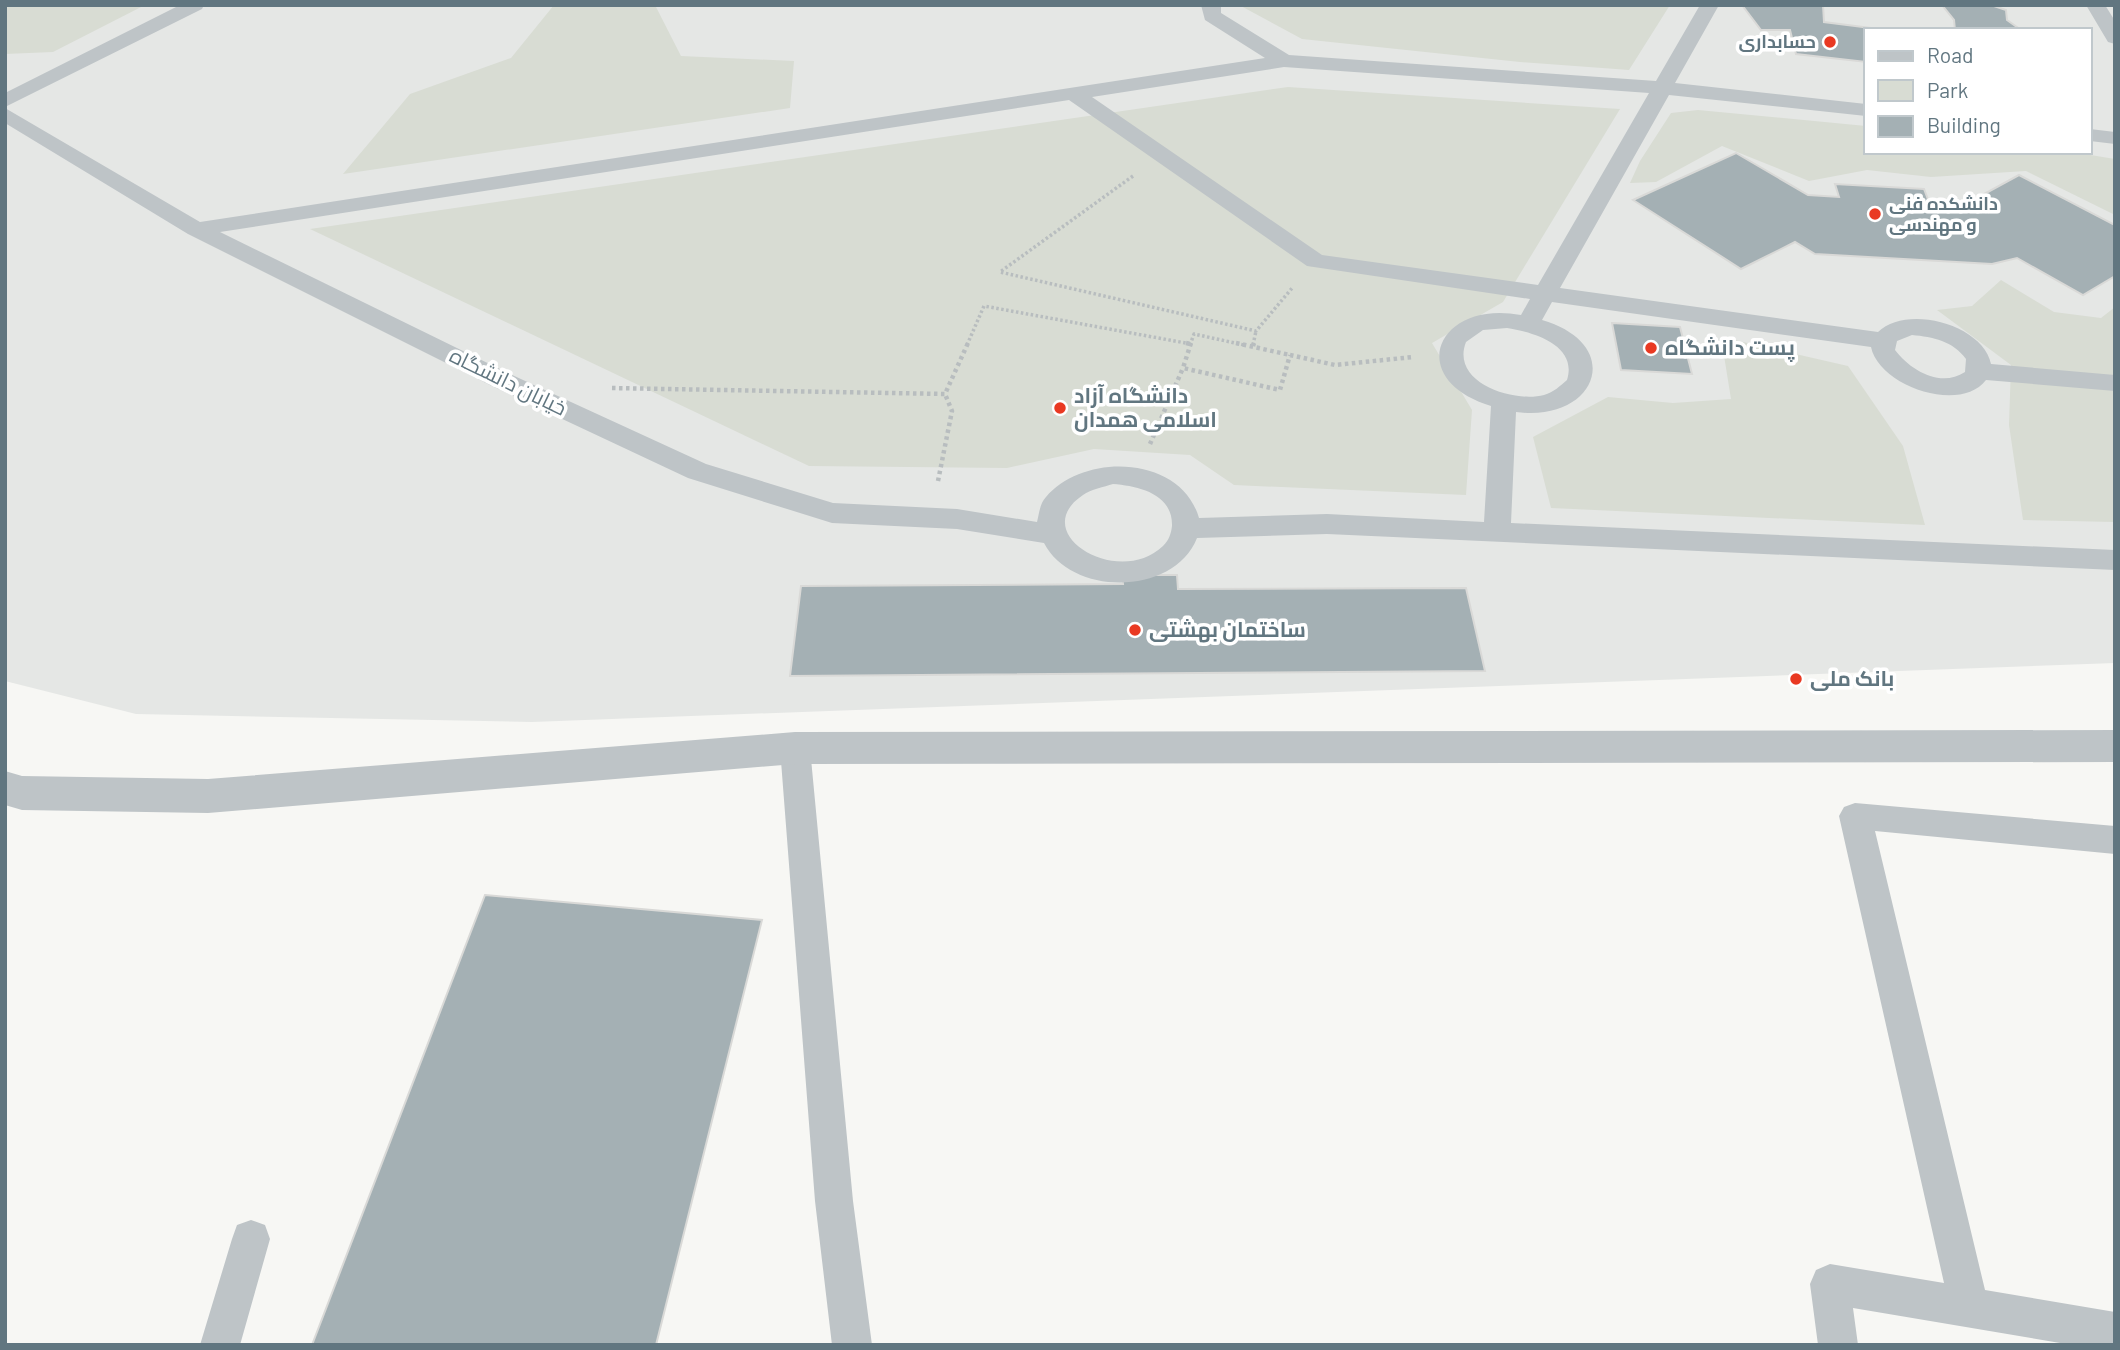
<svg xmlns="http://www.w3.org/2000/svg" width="2120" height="1350" font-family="Barlow,Cairo,sans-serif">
  <rect width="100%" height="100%" fill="#f7f7f4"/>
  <path fill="#e5e7e5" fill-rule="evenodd" d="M5,5H2115V663L532,722L136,714L5,681ZM1866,30H2090V152H1866Z"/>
  <path fill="#d8dcd3" d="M5,5H145L53,52L5,54Z
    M554,5H655L681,56L794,61L790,108L343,174L410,94L511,58Z
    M1239,5H1670L1629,70L1520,62L1302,39Z
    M1288,87L1620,109L1503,302L1432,343L1472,410L1466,495L1234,485L1190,455L1094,449L1007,468L809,466L310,229Z
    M1698,110L1866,126V152H2072L2115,159V215L2026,171L1931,177L1867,170L1809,181L1722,146L1656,182L1630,183L1640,161L1671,113Z
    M2001,280L2054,312L2101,318L2115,307V522L2023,520L2009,425L2011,365L1937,310L1972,306Z
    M1721,337L1848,366L1903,446L1925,525L1551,508L1533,437L1608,397L1673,403L1731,399Z"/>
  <path fill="#a4b0b4" stroke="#d9d9d7" stroke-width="2" d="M1742,5H1823L1824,22L1871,28L1866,30V62L1796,54L1790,30H1761Z
    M1942,5H1991L2006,10L2007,20L2021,30H1955L1954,20Z
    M1736,153L1808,195L1839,197L1835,184L1924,189L1929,202L1966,204L2019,175L2115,225V276L2083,295L2017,258L1992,264L1815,254L1795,242L1741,269L1633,200Z
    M1612,323L1680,327L1692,374L1621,370Z
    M1122,575H1177L1178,589L1466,588L1485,671L790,676L801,586L1123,584Z
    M485,895L762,920L656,1345H312Z"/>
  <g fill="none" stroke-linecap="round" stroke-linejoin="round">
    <path stroke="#b8bdbf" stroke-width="3.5" stroke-dasharray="2.5 2.5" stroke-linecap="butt" d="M1133,176L1000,272L1256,331L1293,287
      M967,345L984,306L1191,344
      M1190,345L1194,334L1244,345
      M1253,345L1256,331"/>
    <path stroke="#b8bdbf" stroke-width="4.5" stroke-dasharray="3.5 3.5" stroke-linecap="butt" d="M1186,343L1191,344
      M1191,343L1183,368L1280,390L1290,355
      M1236,343L1290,355
      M1253,346L1254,343
      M1290,355L1335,365L1413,357
      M612,388L945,394L968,343
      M1150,444L1183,368
      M938,481L952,411L945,394"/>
    <path fill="#bec4c7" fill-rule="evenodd" d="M180,5H204L202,9L5,107V93Z
      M1201,5H1221V13L1289,55L1656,81L1700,5H1719L1675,83L1866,104V116L1669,95L1560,288L1878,332C1906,304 1983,324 1991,364L2115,375V391L1986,380C1960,414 1879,386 1871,347L1552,302L1542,320C1627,345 1596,423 1516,412L1511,523L2115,550V570L1327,534L1197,538C1174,596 1072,597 1044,543L957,529L832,523L688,478L492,386L188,234L5,123V108L200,222L1265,58L1205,20ZM1284,67L1649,93L1538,285L1322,255L1092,97ZM1069,100L1307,266L1530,299L1521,315C1437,299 1403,379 1491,406L1484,522L1327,514L1199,518C1181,455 1084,452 1046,497C1040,503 1039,514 1037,522L957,509L833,503L706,464L510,374L220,232ZM1507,328C1533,332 1578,345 1567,380C1560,386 1554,392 1544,395C1514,403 1450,383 1466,342L1483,330ZM1912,335C1933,337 1953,341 1966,359L1965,372C1941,388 1911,371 1895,350L1897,341ZM1113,484C1139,486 1173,494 1172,526C1171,534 1169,540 1163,546C1118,589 1026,533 1083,495C1091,489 1104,487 1113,484Z
      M2086,5H2105L2115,21V44L2108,42Z
      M2090,129L2115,132V144L2090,141Z
      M795,736L806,739L810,748L853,1201L872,1345H832L815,1201L780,748L784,739Z
      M1855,803L2115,826V854L1875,831L1985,1290L2115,1312V1345H2072L1853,1308L1858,1345H1818L1810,1284L1816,1270L1830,1264L1944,1283L1839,816L1844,807Z
      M251,1220L265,1225L270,1239L240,1345H200L232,1239L237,1225Z"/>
    <path fill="#bec4c7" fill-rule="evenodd" d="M2115,730V762L795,764L208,813L22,810L5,805V771L22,776L208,779L795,732Z"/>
  </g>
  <g fill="#e93922" stroke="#fff" stroke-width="2.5">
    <circle cx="1830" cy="42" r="7"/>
    <circle cx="1875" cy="214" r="7"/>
    <circle cx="1651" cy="348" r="7"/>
    <circle cx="1060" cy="408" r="7"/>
    <circle cx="1135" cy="630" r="7"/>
    <circle cx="1796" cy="679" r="7"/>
  </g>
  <g text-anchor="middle" stroke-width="7" stroke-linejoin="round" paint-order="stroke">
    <g font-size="18" font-weight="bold" fill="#617680" stroke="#fff" text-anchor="end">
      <text x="1816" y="48">حسابداری</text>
      <text x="1889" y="210" text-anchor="start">دانشکده فنی<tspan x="1889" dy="21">و مهندسی</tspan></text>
    </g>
    <g font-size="21" font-weight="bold" fill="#617680" stroke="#fff" text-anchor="start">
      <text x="1665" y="355">پست دانشگاه</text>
      <text x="1074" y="403">دانشگاه آزاد<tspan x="1074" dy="24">اسلامی همدان</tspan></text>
      <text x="1149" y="637">ساختمان بهشتی</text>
      <text x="1810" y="686">بانک ملی</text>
    </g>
    <g font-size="21" fill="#617680" stroke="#fff">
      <text transform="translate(508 382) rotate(26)" y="7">خیابان دانشگاه</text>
    </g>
  </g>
  <rect width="2120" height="1350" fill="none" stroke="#617680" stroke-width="14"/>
  <rect x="1864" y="28" width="228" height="126" fill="#ffffff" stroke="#c0c8cc" stroke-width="2"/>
  <rect x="1878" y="51" width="35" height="10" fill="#bec4c7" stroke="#c0c8cc" stroke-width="2"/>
  <text x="1927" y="63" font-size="21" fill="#617680">Road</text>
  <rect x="1878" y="80" width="35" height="21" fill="#d8dcd3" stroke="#c0c8cc" stroke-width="2"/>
  <text x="1927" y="98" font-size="21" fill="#617680">Park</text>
  <rect x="1878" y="116" width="35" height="21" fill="#a4b0b4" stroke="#c0c8cc" stroke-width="2"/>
  <text x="1927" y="133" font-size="21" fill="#617680">Building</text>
</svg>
